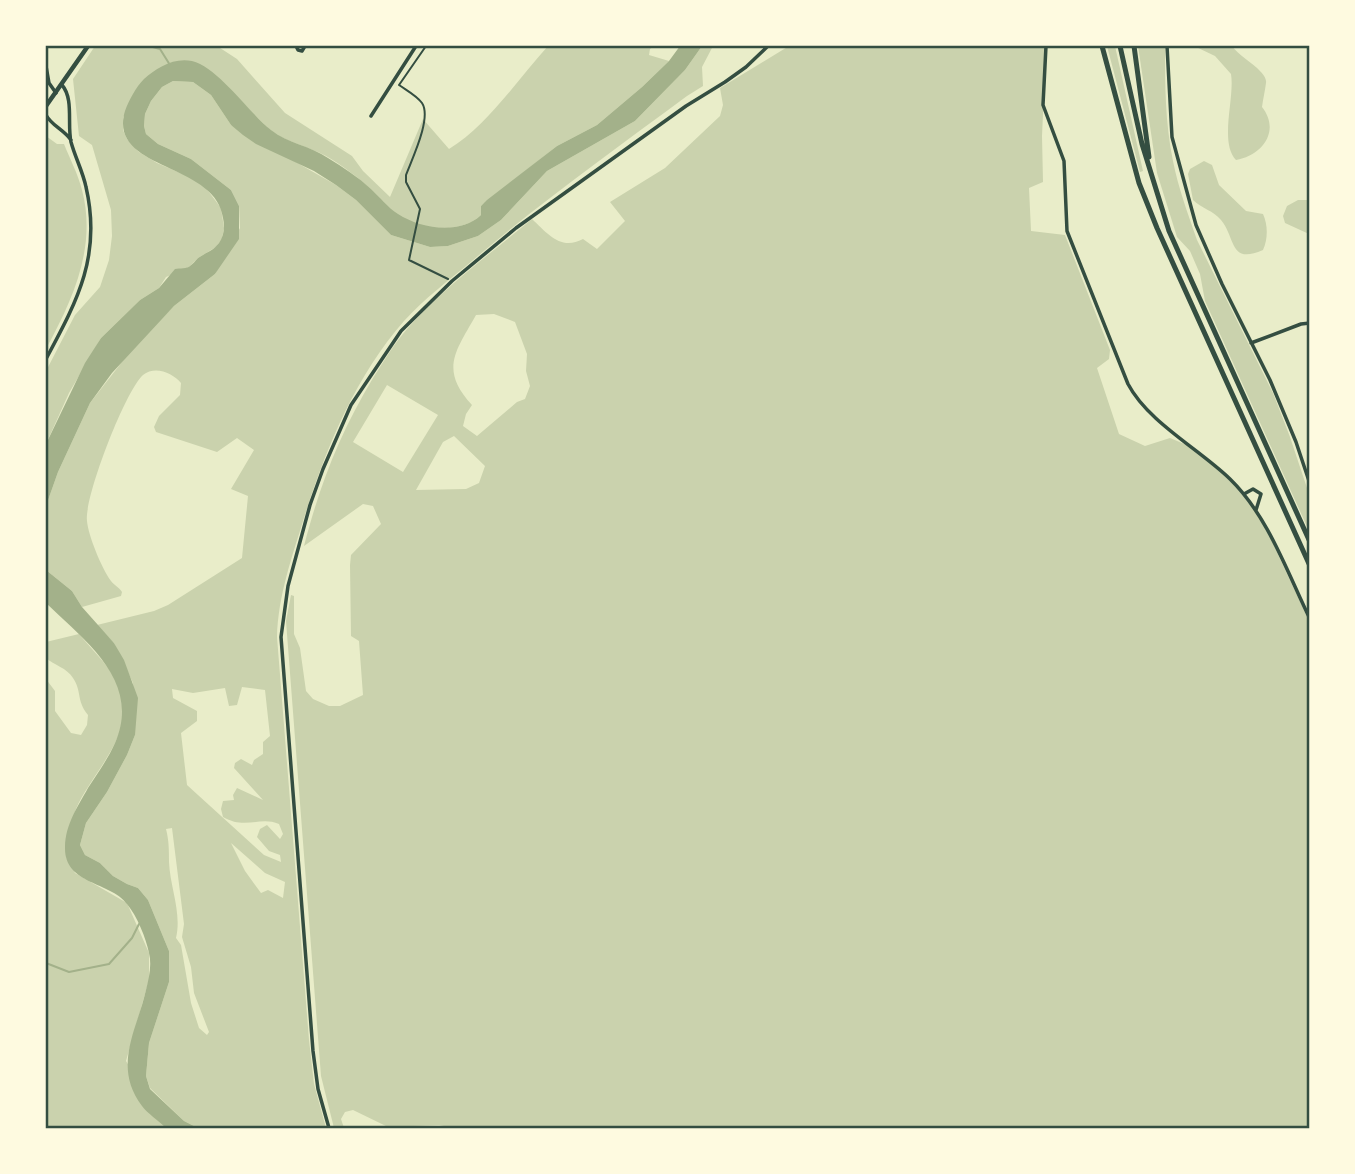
<svg xmlns="http://www.w3.org/2000/svg" width="1355" height="1174" font-family="'Fira Sans',sans-serif">
  <rect width="100%" height="100%" fill="#e9edc9"/>
  <path fill="#cad2ad" fill-rule="evenodd" d="M95,46H217L237,59L285,113L352,156L363,171L390,197L423,119L449,149C487,126 518,79 548,46H654L650,49L649,55L669,61L642,87L597,125L557,146L481,206V215C460,235 419,230 396,214C388,208 381,198 373,191C359,178 343,166 326,156C308,146 284,142 268,128C242,104 223,78 191,61L123,117V130L127,139L139,152L157,163L199,181L206,188L221,208L224,228L222,239L216,247L198,258L189,267L166,277L159,288L140,300L101,338L69,393L46,444V371L75,315L100,287L109,260L112,236L111,210L92,145L79,136L73,79Z
    M702,46H713L702,67L703,86L687,96C614,150 541,202 472,261C449,280 424,299 404,321C355,377 326,448 304,518C292,557 278,596 277,637L309,1040L314,1084L326,1128H198L184,1121L150,1088L146,1076L149,1043L169,982V951L148,900L138,888L127,884L113,876L100,863L85,855L80,845L86,823L107,792L127,755L135,735L133,683L114,643L97,625L154,611L168,605L242,558L248,496L231,489L254,450L237,438L217,452L156,432L154,427L159,416L180,395L181,383C173,373 155,365 143,375C125,391 84,498 87,521C88,535 102,569 111,581C114,585 119,587 122,592L121,596L82,607L72,591L46,570V506L58,472L90,403L136,344L174,306L215,274L240,228L239,206L231,190L191,159L158,144L146,134L144,126L145,114L151,101L162,87L173,81L193,82L211,95L231,125L336,185L356,200L391,235L430,247L448,246L478,236L501,220L547,171L635,121L685,70ZM242,687L265,690L270,736L263,742V754L254,760L252,765L241,759L235,763L234,768L263,800L237,788L233,795L234,800L223,801L221,809L223,817C245,830 260,816 279,824L283,834L280,839L267,825L260,829L257,837L269,851L280,855L281,862L264,855L187,785L181,733L197,721V711L173,698L172,689L193,693L225,688L229,706L237,705ZM172,828L184,924L182,937L191,967L194,993L209,1032L207,1035L199,1028L191,1003L181,945L176,938C182,913 170,887 169,862C169,850 169,841 166,829ZM231,843L265,873L285,882L283,898L268,890L261,893L245,871Z
    M789,46H1046L1042,136L1043,182L1029,188L1031,231L1065,235L1110,350L1109,359L1097,368L1119,434L1145,446L1170,438L1194,448L1231,479L1261,518L1309,621V1128H454L439,1125L388,1127L353,1110L345,1112L341,1119L344,1128H334L321,1076L286,621L291,595L294,596V634L300,648L306,691L313,699L329,706H340L363,695L359,641L351,636L350,565L351,555L381,524L373,506L363,504L304,546C320,484 340,433 373,378C384,361 394,344 407,329C443,288 490,254 532,219C548,234 561,251 583,239L597,249L625,221L610,202L665,168L720,116L723,105L720,88ZM494,314L515,322L527,354L526,371L530,386L525,399L517,402L477,436L463,426L466,414L472,405C439,369 456,351 476,315ZM387,385L438,415L403,472L353,442ZM454,436L485,466L479,483L466,489L416,490L443,442Z
    M1107,46H1115L1143,171L1140,172Z
    M1138,46H1165C1165,84 1165,123 1173,161C1178,187 1188,214 1197,240L1273,393L1290,437L1309,494V531L1205,301L1200,274L1190,251L1177,237L1157,173Z
    M1194,46H1232C1239,57 1268,71 1266,83C1265,91 1263,99 1262,107C1281,131 1262,156 1236,160C1219,142 1235,98 1231,74L1215,56Z
    M46,136L57,144H64C70,159 78,174 82,190C97,247 73,299 46,349Z
    M1204,161L1212,165L1219,185L1246,211L1263,214C1268,225 1268,239 1263,250C1229,265 1236,238 1221,220C1214,211 1201,208 1193,200L1188,174L1190,169Z
    M1298,200H1309V234L1285,223L1283,216L1287,206Z
    M79,634C94,652 113,669 121,691C136,735 91,773 76,809C70,823 69,842 66,857L75,873L127,903L149,953V980L126,1061L167,1128H46V679L55,691V711L71,733L81,735L87,725L88,715C76,700 82,691 73,678C67,668 54,665 46,658V642Z"/>
  <path fill="#a3b18a" d="M680,46H702L685,70L635,121L547,171L501,220L478,236L448,246L430,247L391,235L356,200L336,185L314,171L256,144L243,135L231,125L211,95L193,82L173,81L162,87L151,101L145,114L144,126L146,134L158,144L191,159L231,190L239,206V239L215,274L174,306L112,373L90,403L58,472L46,506V444L85,363L101,338L140,300L159,288L175,269C180,268 187,269 190,266C193,264 195,261 198,258C205,253 213,251 219,243C224,236 225,227 223,218C216,162 107,171 125,111C129,100 136,87 144,79C156,68 174,57 192,61C219,68 249,113 271,130C287,143 311,146 328,158C343,167 358,177 371,189C380,197 388,208 398,214C421,229 460,235 481,215V206L487,200L557,146L597,125L642,87L669,61Z
    M46,570L72,591L82,607L114,643L124,660L138,698L135,735L127,755L107,792L86,823L80,845L85,855L100,863L113,876L127,884L138,888L148,900L169,951V982L149,1043L146,1076L150,1089L184,1121L198,1128L165,1127C158,1120 148,1114 142,1106C112,1066 137,1030 146,990C149,978 152,965 149,953C146,938 137,916 127,904C110,881 64,885 65,847C65,825 78,806 88,788C97,774 108,759 115,743C142,681 85,641 46,603Z"/>
  <g fill="none" stroke-linecap="round" stroke-linejoin="round">
    <path stroke="#a3b18a" stroke-width="2" d="M149,46L160,49L170,65
      M46,963L69,972L109,964L132,938L139,924"/>
    <path stroke="#344e41" stroke-width="2" d="M426,46L399,85C406,90 417,96 422,103C432,118 412,159 406,175V182L420,209L409,260L448,279"/>
    <path stroke="#344e41" stroke-width="3.5" d="M260,46H296L298,50L302,51L305,46
      M1046,46L1043,105L1064,161L1067,231L1128,384C1148,422 1199,449 1230,479C1268,516 1287,572 1310,619
      M1167,46L1172,137L1196,225L1222,284L1270,380L1296,442L1310,484
      M46,66L49,83L56,93
      M46,115C52,126 63,129 71,140
      M371,116L416,46
      M1251,343L1301,324L1310,323
      M46,359C77,301 102,256 86,187C83,172 75,157 71,142C67,124 74,99 62,85
      M1244,494L1253,489L1261,494L1256,510
      M329,1128L318,1089L313,1051L281,637L288,586L310,505L323,469L351,405L401,331L452,281L516,228L686,106L725,82L746,67L768,46"/>
    <path stroke="#344e41" stroke-width="4.5" d="M46,106L88,46"/>
    <path stroke="#344e41" stroke-width="5" d="M1102,46L1139,183L1157,228L1310,566
      M1120,46L1142,144L1169,231L1310,542
      M1134,46L1149,157"/>
  </g>
  <rect width="1355" height="1174" fill="none" stroke="#fefae0" stroke-width="94"/>
  <rect x="47" y="47" width="1261" height="1080" fill="none" stroke="#344e41" stroke-width="2.5"/>
</svg>
